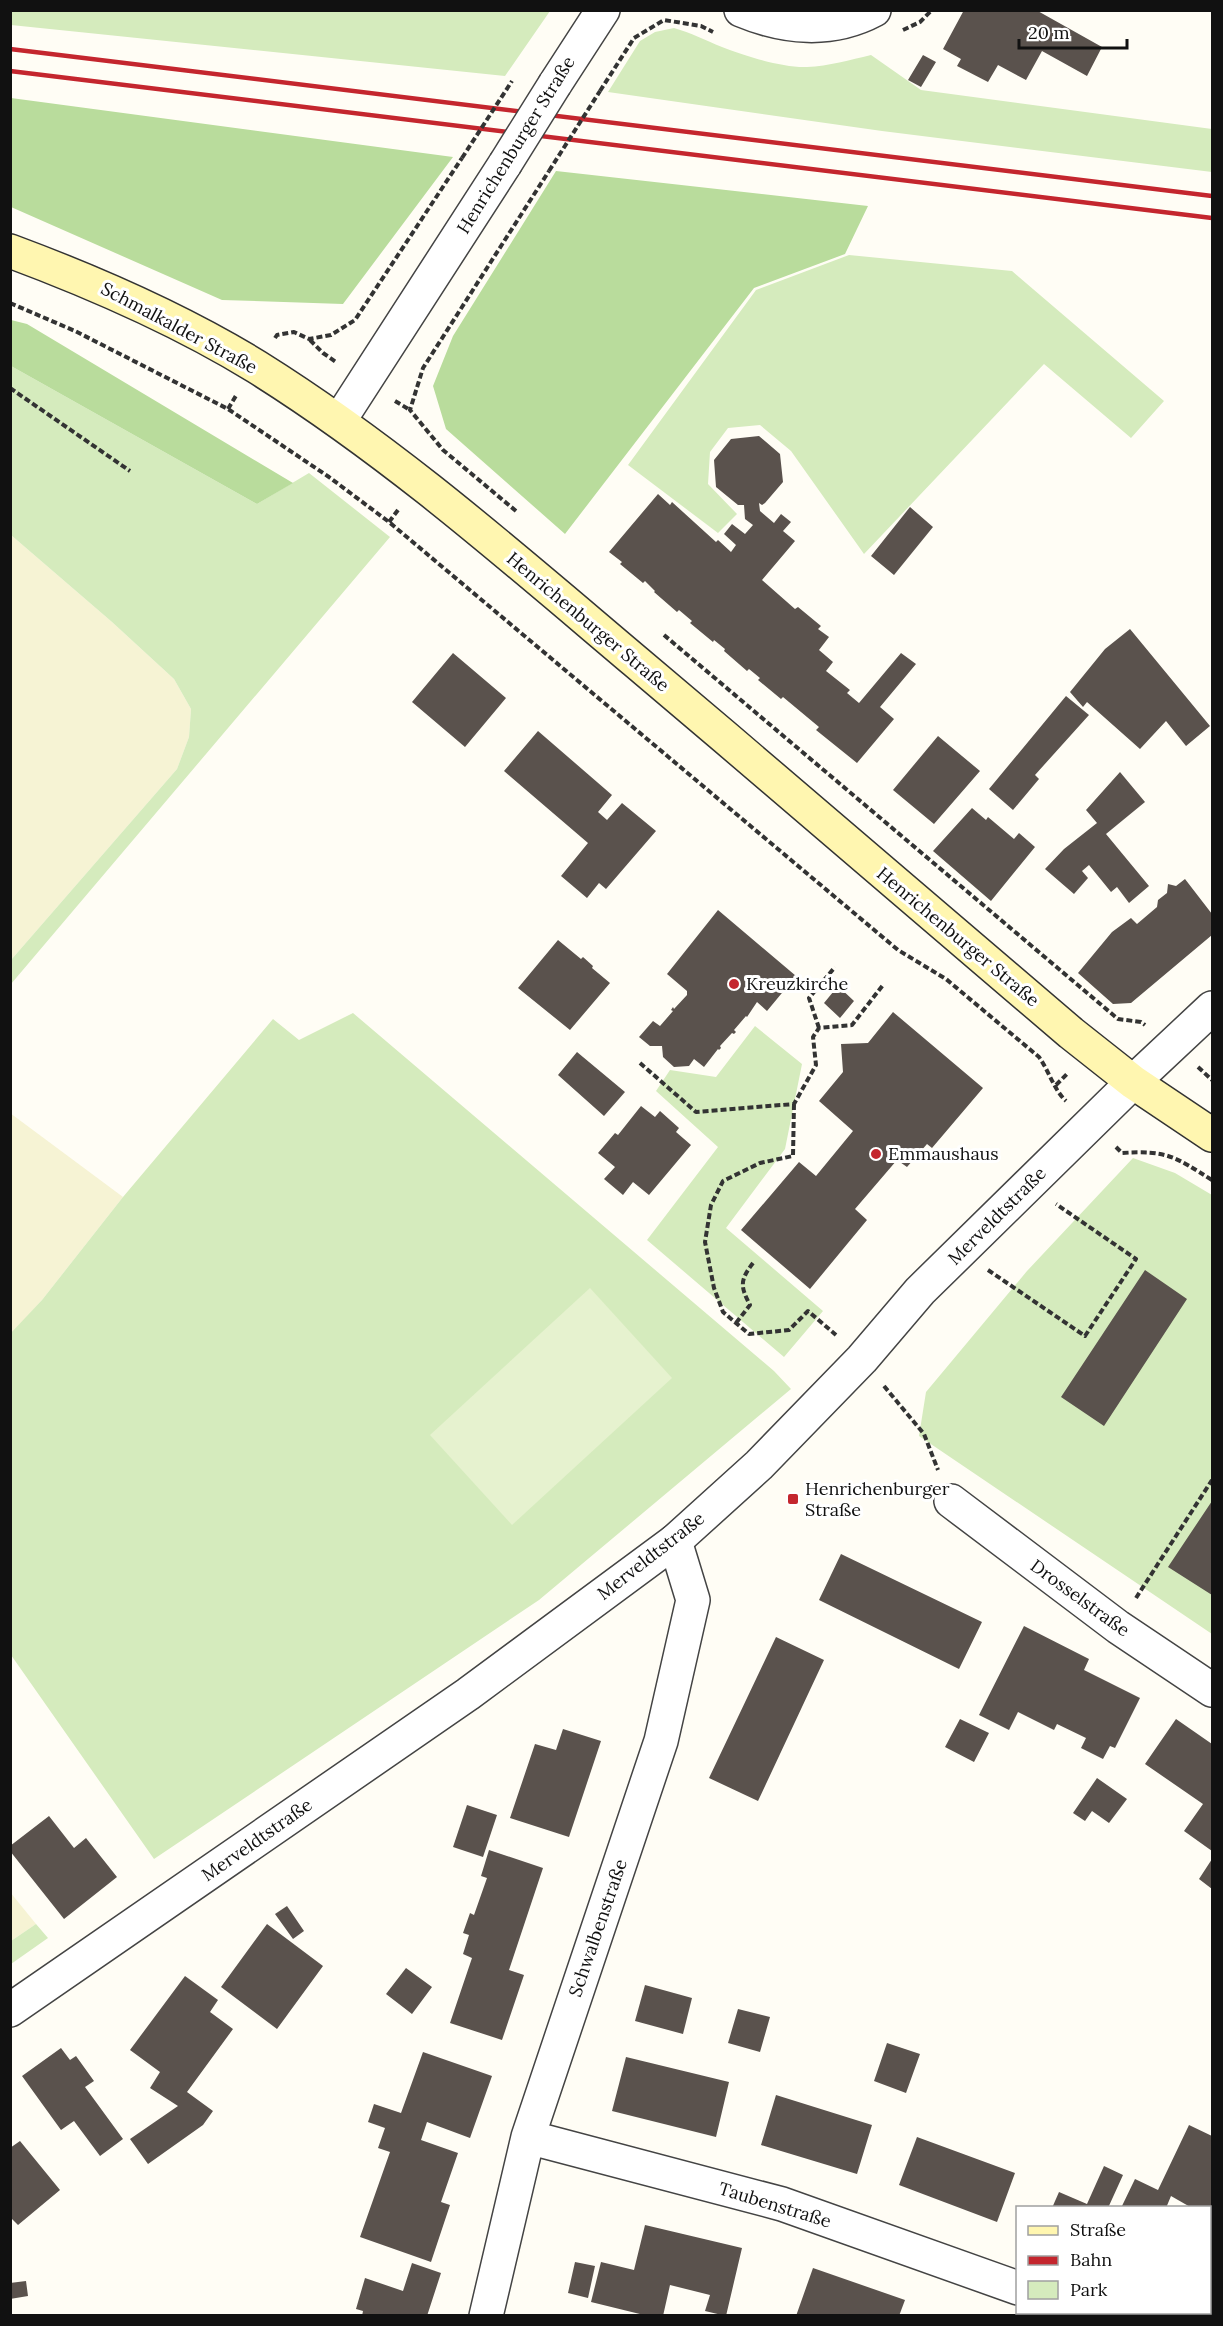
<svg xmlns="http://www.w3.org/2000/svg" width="1223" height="2326" font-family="Lora,serif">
  <rect width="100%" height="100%" fill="#fffdf5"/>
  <path fill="#f6f3d4" d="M11,535L112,622L174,679L191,709L189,737L177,769L11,960Z
    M10,1113L123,1197L42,1300L11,1334Z
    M10,1892L36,1924L11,1941H10Z"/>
  <path fill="#d5ebbd" d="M10,11L11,10L550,11L505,76L11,25Z
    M674,28C691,33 705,40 722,47C745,56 782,68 807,67C829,66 850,60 871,55L921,90L1212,129V172L882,131L608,92L640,41L655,32Z
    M849,255L1012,271L1164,401L1131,438L1044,364L864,554L791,451L760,425L728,428L710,452L708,484L737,514L718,533L628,465L756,290Z
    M11,366L257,504L309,473L390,537L11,984V960L177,769L189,737L191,709L174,679L112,622L11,535Z
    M353,1013L774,1371L791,1389L539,1600L154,1859L11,1655L10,1334L42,1300L123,1197L273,1019L299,1040Z
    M755,1026L802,1064L785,1149L726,1228L823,1311L784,1357L647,1240L718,1147L656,1091L670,1070L716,1077Z
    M1133,1158L1175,1173L1212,1195V1634L919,1436L926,1392L1027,1271Z
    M36,1924L48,1938L11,1964V1941Z"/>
  <path fill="#b9dc9c" d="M11,98L453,157L343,304L222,300L11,207Z
    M556,171L868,206L845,254L754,288L565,534L446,429L433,386L453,336Z
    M11,320L27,324L293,483L257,504L11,366Z"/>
  <path fill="#e6f2cf" d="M590,1288L672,1378L512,1525L430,1435Z"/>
  <path fill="#5a524d" d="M964,10H1036L1102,47L1087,76L1042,51L1026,80L998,65L988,82L957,66L961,59L943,49Z
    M923,55L936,62L921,87L908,80Z
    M759,436L780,454L783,482L765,503L762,505L759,503L760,511L774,523L781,514L791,522L783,531L795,541L762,580L795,609L798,607L821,626L818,629L829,637L819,650L833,662L826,671L850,690L847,693L859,703L901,653L916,664L880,707L894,719L857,763L816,730L819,727L783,697L781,699L758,680L760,678L749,669L747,671L724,651L725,649L714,640L713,642L690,623L692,621L679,610L677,612L654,592L655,591L645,581L643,583L620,564L622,562L609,552L658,494L670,505L672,502L716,542L718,540L731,552L736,545L724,534L732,524L745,534L753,525L745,519L744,505H738L716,487L714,460L731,439Z
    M910,507L933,527L894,575L871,556Z
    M1130,629L1210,726L1186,746L1166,721L1140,749L1087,702L1083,707L1070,692L1105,649Z
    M453,653L506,698L465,747L412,702Z
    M1066,696L1089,715L1035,775L1039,779L1013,810L989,789Z
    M538,731L612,795L598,812L607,820L622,803L656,831L606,889L599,883L587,898L561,876L588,843L504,771Z
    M938,736L980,771L934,824L893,790Z
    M1120,772L1145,802L1106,834L1149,886L1129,903L1117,887L1111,892L1089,865L1082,871L1088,878L1074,894L1045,869L1064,849L1097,823L1086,810Z
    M972,808L986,820L988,817L1014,839L1019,833L1035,847L991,901L933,851Z
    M1185,879L1212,914V935L1131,1003L1113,1004L1078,973L1112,932L1131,918L1137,924L1157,907L1158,900L1167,893L1168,884L1176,886Z
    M718,910L796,976L767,1011L757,1002L747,1017L746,1016L734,1030L736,1032L734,1034L732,1033L720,1046L721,1048L719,1050L718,1049L704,1067L694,1059L689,1066L674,1067L663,1057L662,1046H650L639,1037L653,1021L660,1026L673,1011L671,1010L673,1007L674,1009L687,995V991L667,974Z
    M558,940L581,959L583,957L593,966L592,968L610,983L570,1030L518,988Z
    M838,986L854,1001L840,1018L824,1003Z
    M893,1012L983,1088L932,1148L927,1144L907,1167L897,1160L855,1209L867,1220L810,1289L741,1230L799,1162L816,1176L853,1131L819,1101L843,1072L841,1044L868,1043Z
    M577,1052L625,1092L604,1116L558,1075Z
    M641,1106L655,1117L660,1111L679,1128L676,1132L691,1145L649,1195L633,1182L623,1195L604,1179L615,1167L598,1153L615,1133L618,1135Z
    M1145,1270L1187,1299L1104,1426L1061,1397Z
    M1212,1501V1595L1168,1567Z
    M841,1554L982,1622L959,1669L819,1600Z
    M1024,1626L1089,1659L1084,1670L1140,1698L1115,1748L1110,1746L1103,1759L1081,1748L1086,1738L1057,1724L1054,1730L1018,1712L1009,1730L979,1715Z
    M776,1637L824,1660L758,1801L709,1778Z
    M960,1719L989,1733L974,1762L945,1747Z
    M1176,1719L1212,1744V1851L1184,1831L1203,1804L1145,1764Z
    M563,1729L601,1741L569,1837L510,1818L535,1744L556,1750Z
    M1097,1778L1127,1799L1109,1823L1092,1811L1085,1821L1073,1813Z
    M467,1805L497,1815L483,1857L453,1847Z
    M49,1816L74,1848L86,1838L117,1877L64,1919L10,1851V1846Z
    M489,1850L543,1868L509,1970L524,1975L502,2040L450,2023L472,1958L463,1954L469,1935L463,1933L470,1913L474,1915L487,1878L481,1876Z
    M1212,1859V1889L1199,1879Z
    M287,1906L304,1931L293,1939L275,1914Z
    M267,1924L323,1966L277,2029L221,1987Z
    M406,1968L432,1987L412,2014L386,1994Z
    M185,1976L218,2000L210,2012L233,2029L187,2092L213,2111L203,2125L148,2164L130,2139L178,2106L150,2088L160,2072L130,2050Z
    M645,1985L692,1998L683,2034L635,2021Z
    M738,2009L770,2017L760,2052L728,2043Z
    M887,2043L920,2054L906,2093L874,2081Z
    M61,2048L70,2060L76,2056L94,2081L85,2087L123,2139L100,2156L74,2121L61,2130L22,2076Z
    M423,2052L492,2076L470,2138L427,2122L421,2140L458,2153L441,2202L450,2205L431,2262L360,2237L390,2152L378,2148L385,2128L368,2122L374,2104L401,2113Z
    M626,2057L729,2082L716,2137L612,2111Z
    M776,2095L872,2125L857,2174L761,2145Z
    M1189,2125L1212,2136V2216L1210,2214V2208H1192L1171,2196L1166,2208H1121L1135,2179L1158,2190Z
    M917,2137L1015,2173L997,2222L899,2185Z
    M20,2141L60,2190L18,2225L10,2217V2148Z
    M1104,2166L1123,2175L1108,2208H1052L1059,2192L1087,2204Z
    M645,2225L742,2248L726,2316L705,2311L710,2295L670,2285L663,2316H648L591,2302L601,2262L634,2270Z
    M1210,2258L1212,2260V2316L1202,2313L1210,2312Z
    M575,2262L595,2266L588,2298L568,2293Z
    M412,2263L441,2273L427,2316H362L363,2311L356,2309L365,2278L403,2291Z
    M813,2268L905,2300L899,2316H796Z
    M26,2281L28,2296L10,2299V2283Z"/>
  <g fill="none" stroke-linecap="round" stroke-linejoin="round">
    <g stroke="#444" stroke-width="36">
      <path id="minor" d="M741,10C784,28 831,33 874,10
        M555,84L603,10
        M339,421L505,164
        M1133,1082L1212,1008
        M951,1501L1118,1627L1212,1690
        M528,2137L782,2204L1018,2288
        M1071,2312L1078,2316
        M486,2316L528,2137L661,1741L693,1600L675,1541"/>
    </g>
    <g stroke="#444" stroke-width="36">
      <path id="tertiary" d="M10,2010L468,1694L675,1541L759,1465L862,1359L920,1291L1133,1082"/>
    </g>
    <g stroke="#333" stroke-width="36">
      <path id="secondary" d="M10,251C96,283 179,319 257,367C393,452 513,558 635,661C781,784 925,909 1071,1033L1133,1082L1212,1135"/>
    </g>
    <path stroke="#333" stroke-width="4" stroke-dasharray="6 3" stroke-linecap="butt" d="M903,30L920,22L932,10
      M600,91L634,38L664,20L701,26L713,32
      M10,303L75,331L228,409L329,477L389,522L898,950L946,979L1039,1057C1049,1071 1054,1090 1066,1101
      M275,338L277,335L294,332L309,339L331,335L355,320L462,158
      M310,340L323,353L336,362
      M10,388L130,471
      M395,401L410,410
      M228,409L237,394
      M516,511L443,450L410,410L423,368L549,171
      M389,522L398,510
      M664,635L1118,1019L1141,1022L1145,1025
      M819,1028L809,998L835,967
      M640,1063L696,1112L794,1104L816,1065L813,1037L819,1028L852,1025L883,985
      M1198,1067L1212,1080
      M1056,1085L1068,1073
      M794,1104L793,1156L760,1163L723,1181L711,1205L705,1242L714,1288L723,1312L749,1334L789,1330L808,1311L836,1335
      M1116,1147L1122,1153C1168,1150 1175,1157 1212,1180
      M988,1270L1085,1336L1136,1259L1056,1204
      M736,1323L750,1305C740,1286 740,1280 753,1263
      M884,1386L924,1434L938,1470
      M1136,1598L1212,1480"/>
    <use href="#minor" stroke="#fff" stroke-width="33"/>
    <use href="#tertiary" stroke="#fff" stroke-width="33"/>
    <use href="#secondary" stroke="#fff6b0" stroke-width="33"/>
    <path stroke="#c4262e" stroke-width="4.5" d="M10,49L1212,196
      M10,71L1212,218"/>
    <g stroke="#444" stroke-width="36" stroke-linecap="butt">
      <path id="minor-bridge" d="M505,164L555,84"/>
    </g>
    <path stroke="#333" stroke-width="4" stroke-dasharray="6 3" stroke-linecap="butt" d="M462,158L512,81
      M549,171L600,91"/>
    <use href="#minor-bridge" stroke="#fff" stroke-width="33"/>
  </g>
  <g fill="#c4262e" stroke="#fff" stroke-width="2">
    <circle cx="734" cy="984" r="6"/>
    <circle cx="876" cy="1154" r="6"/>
    <rect x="787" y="1493" width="12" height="12" rx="3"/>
  </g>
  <g text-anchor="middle" stroke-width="6" stroke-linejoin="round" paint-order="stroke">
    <g font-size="18" fill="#111" stroke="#fff">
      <text transform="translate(516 145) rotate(-58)" y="6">Henrichenburger Straße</text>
      <text transform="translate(179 328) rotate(28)" y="6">Schmalkalder Straße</text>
      <text transform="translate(588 622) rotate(40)" y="6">Henrichenburger Straße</text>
      <text transform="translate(958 937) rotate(40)" y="6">Henrichenburger Straße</text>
      <text transform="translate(997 1216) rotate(-45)" y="6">Merveldtstraße</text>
      <text transform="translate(651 1556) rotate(-38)" y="6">Merveldtstraße</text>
      <text transform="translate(1080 1598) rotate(36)" y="6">Drosselstraße</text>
      <text transform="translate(257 1840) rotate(-35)" y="6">Merveldtstraße</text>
      <text transform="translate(598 1928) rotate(-71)" y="6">Schwalbenstraße</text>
      <text transform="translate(775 2205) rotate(17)" y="6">Taubenstraße</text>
    </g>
    <g font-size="18" fill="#111" stroke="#fff" text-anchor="start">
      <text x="746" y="990">Kreuzkirche</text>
      <text x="888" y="1160">Emmaushaus</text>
      <text x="805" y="1495">Henrichenburger<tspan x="805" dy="21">Straße</tspan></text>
    </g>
  </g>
  <rect width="1223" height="2326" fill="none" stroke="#111111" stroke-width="24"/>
  <rect x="1016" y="2206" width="195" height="108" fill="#ffffff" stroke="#a0a0a0" stroke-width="1.5"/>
  <rect x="1028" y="2226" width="30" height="9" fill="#fff6b0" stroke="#a0a0a0" stroke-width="1.5"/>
  <text x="1070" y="2236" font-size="18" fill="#111111">Straße</text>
  <rect x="1028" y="2256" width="30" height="9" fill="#c4262e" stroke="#a0a0a0" stroke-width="1.5"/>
  <text x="1070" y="2266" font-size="18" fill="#111111">Bahn</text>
  <rect x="1028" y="2281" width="30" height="18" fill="#d5ebbd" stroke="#a0a0a0" stroke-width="1.5"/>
  <text x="1070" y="2296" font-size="18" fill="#111111">Park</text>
  <path d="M1019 39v9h108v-9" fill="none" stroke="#111111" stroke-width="3"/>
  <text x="1028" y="39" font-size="18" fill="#111111" stroke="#ffffff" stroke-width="4.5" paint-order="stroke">20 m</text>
</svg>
